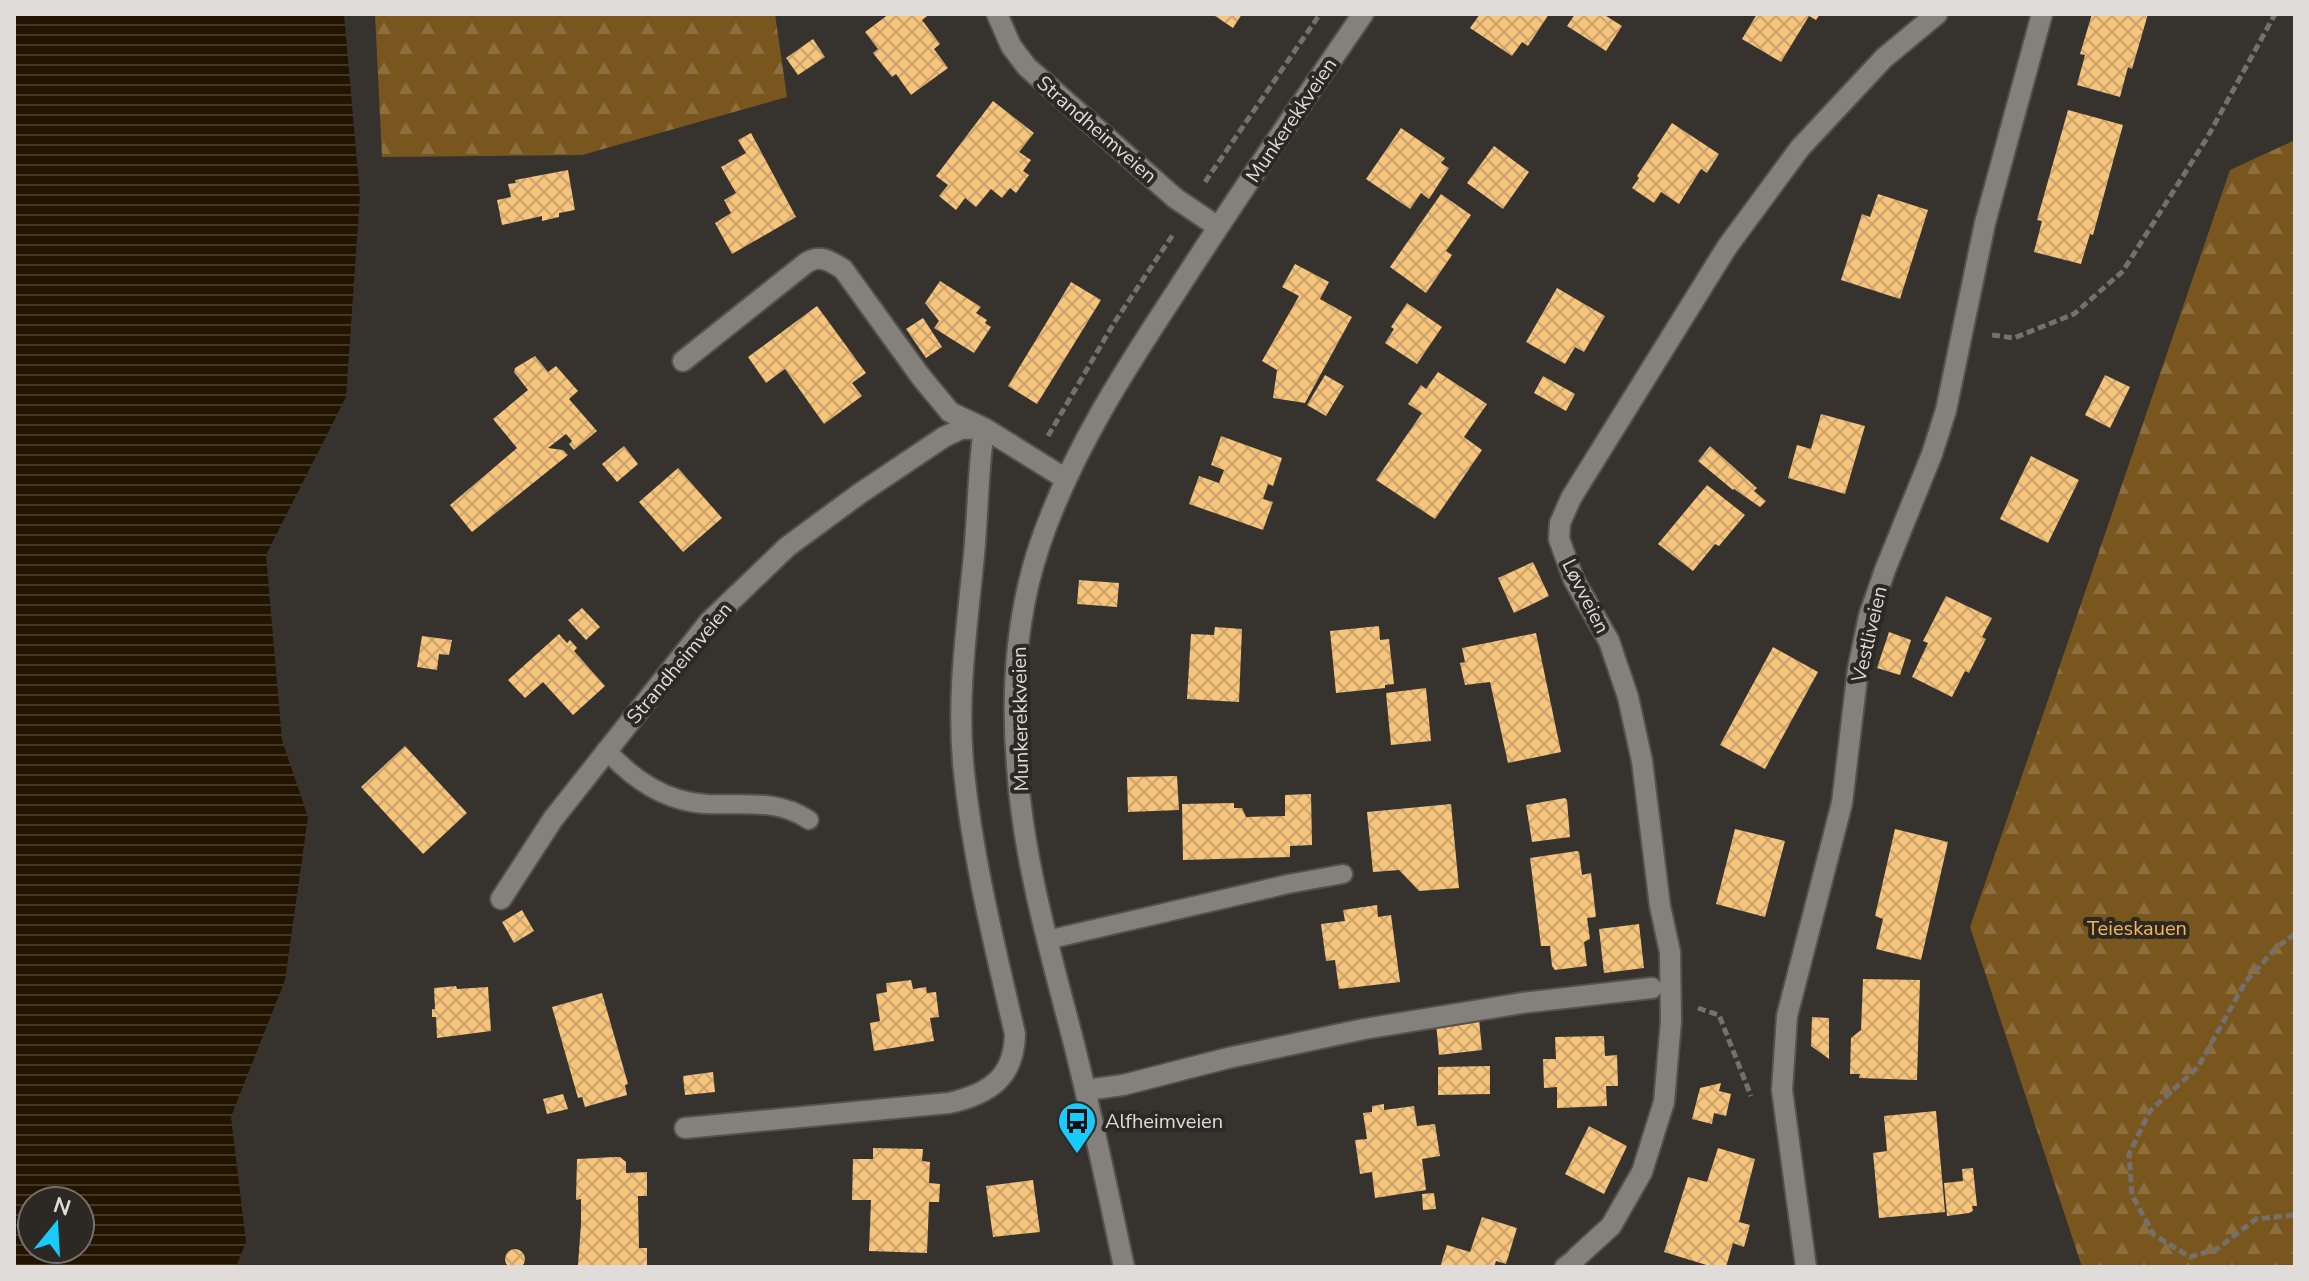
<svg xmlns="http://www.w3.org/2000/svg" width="2309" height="1281" font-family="'Nunito Sans',sans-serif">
  <defs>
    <pattern id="forest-firs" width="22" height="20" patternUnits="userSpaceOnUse" patternTransform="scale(2)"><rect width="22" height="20" fill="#7a561f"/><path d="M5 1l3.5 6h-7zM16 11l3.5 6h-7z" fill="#8c6e3f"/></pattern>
    <pattern id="water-rules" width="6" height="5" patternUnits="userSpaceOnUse" patternTransform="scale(2)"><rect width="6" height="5" fill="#231400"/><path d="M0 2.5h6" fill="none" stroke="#423625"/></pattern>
    <pattern id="building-cross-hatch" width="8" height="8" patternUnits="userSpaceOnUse" patternTransform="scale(2)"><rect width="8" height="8" fill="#f7c47c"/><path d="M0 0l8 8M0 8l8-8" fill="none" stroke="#caa46d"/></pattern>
  </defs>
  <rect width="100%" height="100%" fill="#36332e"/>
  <path fill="url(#forest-firs)" d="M375,14H775L787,97L582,155L382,157Z
    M2295,140V1267H2082L1970,927L2230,170Z"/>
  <path fill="url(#water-rules)" fill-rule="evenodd" d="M14,14H344L360,196L346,397L266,555L282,740L308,817L285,980L231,1117L246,1242L236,1267H14ZM32,1201H80V1249H32Z"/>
  <path fill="url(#building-cross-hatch)" d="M889,14H930L922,20L940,44L934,49L948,68L911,95L896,74L892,77L873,53L878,49L865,32Z
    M1212,14H1242L1233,28Z
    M1480,14H1549L1528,46L1522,42L1512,56L1470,28Z
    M1575,14H1603L1622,26L1606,51L1567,26Z
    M1757,14H1820L1816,20L1809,16L1781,62L1742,39Z
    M2092,14H2148L2132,69L2128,67L2120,97L2077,85L2085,55L2080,54Z
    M813,39L825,57L798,75L786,58Z
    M993,101L1034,133L1019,152L1031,160L1023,171L1029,175L1016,193L1010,188L1002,198L991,189L976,207L965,198L956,210L939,196L948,185L936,176Z
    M2068,110L2123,125L2093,235L2090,234L2081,264L2034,252L2042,221L2037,220Z
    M1672,123L1719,154L1707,173L1701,169L1679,204L1661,192L1654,203L1632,188L1639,178L1637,176Z
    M1401,128L1445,158L1441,163L1449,168L1429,199L1421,193L1410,209L1366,179Z
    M751,133L796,217L732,254L715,223L731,213L724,200L736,193L721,167L746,153L738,140Z
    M1494,146L1529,172L1503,209L1467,183Z
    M568,170L575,210L559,213V217L542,221V216L502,225L497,200L511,197L508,184L516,183L515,180Z
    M1441,194L1471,215L1446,251L1452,255L1426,293L1390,267Z
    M1878,194L1928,210L1900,299L1841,280L1862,214L1870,217Z
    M1295,264L1329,282L1320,299L1352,317L1305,403L1273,398L1277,370L1262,361L1299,296L1282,287Z
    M940,281L981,307L976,313L987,320L985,323L991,327L974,353L934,328L939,321L925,303Z
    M1071,282L1101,300L1037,404L1008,386Z
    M1557,288L1605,316L1584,352L1575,347L1565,364L1526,342Z
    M1407,303L1442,327L1417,364L1385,343L1394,329L1391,327Z
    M817,306L866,373L852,383L862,396L824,424L785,369L766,383L748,357Z
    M923,318L942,347L926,358L906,329Z
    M535,356L548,372L556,366L578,391L569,399L597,431L574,450L569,444L572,441L566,434L548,448L563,450L568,455L472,532L450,505L517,448L493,419L528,390L514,372L515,368Z
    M1438,372L1487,404L1464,437L1482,450L1435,519L1376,480L1422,413L1408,404L1421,385L1426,389Z
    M1325,375L1344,386L1326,416L1307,405Z
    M2105,375L2130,387L2110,428L2085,415Z
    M1543,376L1575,394L1566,411L1534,393Z
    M1821,414L1865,426L1845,494L1788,478L1797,445L1811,449Z
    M1221,436L1282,458L1273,486L1268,484L1263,499L1273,502L1263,530L1189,504L1199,476L1219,483L1224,470L1211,465Z
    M624,446L638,464L617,482L602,464Z
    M1710,446L1757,488L1754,491L1766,501L1760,507L1734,489L1733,490L1698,461Z
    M2031,456L2079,480L2048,543L2000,519Z
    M678,468L722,518L683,552L639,502Z
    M1707,485L1745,515L1719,546L1715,544L1693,571L1658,544Z
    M1533,562L1549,596L1514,613L1498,578Z
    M1079,580L1119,583L1117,607L1077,604Z
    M1946,596L1992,618L1982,637L1986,639L1969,673L1965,671L1952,697L1912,677L1928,643L1923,641Z
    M582,608L600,627L586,640L568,620Z
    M1379,626L1380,640L1389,639L1394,684L1385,685V688L1336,693L1330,631Z
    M1215,627L1242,629L1239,702L1187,699L1191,634L1214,635Z
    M1889,632L1911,640L1900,675L1877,668Z
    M1536,633L1561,752L1508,763L1490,682L1465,685L1460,663L1465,662L1462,648Z
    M559,634L567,643L570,640L577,648L574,651L605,686L573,715L543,682L525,698L508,680Z
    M422,636L452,640L449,655L439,654L437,670L417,667Z
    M1773,647L1818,672L1765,769L1720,745Z
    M1426,688L1431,741L1391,745L1386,693Z
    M405,746L467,813L423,854L361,787Z
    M1177,776L1179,810L1128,812L1127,777Z
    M1311,794L1312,845L1290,846V857L1183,860L1182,804L1234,803V808H1242L1246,817L1285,816V795Z
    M1565,798L1567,800L1570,837L1532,842L1526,805Z
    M1451,804L1459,888L1419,891L1399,870L1373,872L1367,812Z
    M1735,829L1785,841L1765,917L1716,904Z
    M1895,829L1948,842L1921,960L1876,949L1883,919L1875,916Z
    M1577,851L1579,852L1582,875L1591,873L1596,917L1587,918L1590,939L1584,942L1587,966L1555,970L1552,966L1550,946H1541L1530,858Z
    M1377,905L1378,917L1391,915L1400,982L1339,989L1335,960L1326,961L1321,924L1345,921L1343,910Z
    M522,910L534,931L514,943L502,922Z
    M1639,924L1644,968L1604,973L1599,929Z
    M1863,979L1920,980L1917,1080L1859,1078L1860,1074H1850L1851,1038L1861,1030Z
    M911,980L913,989L926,987L927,993L936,992L939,1017L930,1018L934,1041L874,1051L870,1023L880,1021L876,994L887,992L886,983Z
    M456,986L457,989L488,987L491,1031L437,1038L436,1017H432V1009H435L434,988Z
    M602,993L628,1084L625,1085L627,1095L585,1107L582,1097L578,1098L552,1007Z
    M1812,1017L1829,1018V1059L1811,1046Z
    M1479,1019L1482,1050L1439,1055L1436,1023Z
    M1604,1036L1605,1056L1617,1055L1618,1086H1606L1607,1106L1557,1108V1087L1544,1088L1543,1059H1556L1555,1037Z
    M1490,1066V1094L1438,1095V1067Z
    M713,1072L715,1092L685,1095L683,1076Z
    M1721,1083L1719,1091L1731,1094L1726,1116L1714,1113L1712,1124L1692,1119L1700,1088Z
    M563,1094L568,1109L547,1114L543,1099Z
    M1384,1104V1110L1414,1106L1417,1126L1435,1124L1440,1156L1422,1159L1426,1190L1375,1198L1372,1172L1360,1174L1355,1140L1367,1139L1363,1113L1372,1112V1106Z
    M1936,1111L1945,1212L1879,1218L1873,1153L1887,1151L1884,1116Z
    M1589,1126L1627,1146L1604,1194L1565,1174Z
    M873,1148L923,1149L922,1161L930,1162L929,1183L940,1184L939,1202H929L927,1253L869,1251L871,1200H852L853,1159H873Z
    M1718,1148L1755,1159L1739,1222L1750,1225L1744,1247L1733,1243L1726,1267H1713L1664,1252L1688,1177L1707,1182Z
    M614,1157H620L626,1162V1173L647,1172V1196H638L639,1248H647V1267L578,1265L581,1224V1199L576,1200L577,1159Z
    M1973,1168L1977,1206H1972L1973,1211L1969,1213L1947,1216L1944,1183L1963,1181L1962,1169Z
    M1033,1180L1040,1232L993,1237L986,1186Z
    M1434,1193L1436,1209L1423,1210L1422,1194Z
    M1482,1217L1517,1228L1506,1264L1496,1261L1494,1267H1440L1447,1245L1470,1252Z
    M505 1259a10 10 0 1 1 20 0a10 10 0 1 1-20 0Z"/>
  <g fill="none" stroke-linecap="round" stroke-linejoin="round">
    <g stroke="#54504d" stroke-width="22">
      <path id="service" d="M606,750C633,779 665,802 707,804C743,806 777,798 809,820
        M1047,940L1288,884L1343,874
        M1564,1267L1577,1257"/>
    </g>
    <g stroke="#54504d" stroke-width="24">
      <path id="minor" d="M997,14L1011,46L1027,67L1175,198L1218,227
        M683,361L806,263C820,254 830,261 843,269L921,377L950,412L984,428C978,470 978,512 974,555C967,627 956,699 964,772C973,861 995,947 1015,1034C1014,1078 989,1094 949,1103L685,1128
        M501,899L553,819L709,622L787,547L859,494L944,437L961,429L984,428L1066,479
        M1086,1090L1123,1085L1228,1058L1364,1029L1522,1003L1652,988
        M1577,1257L1611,1226L1642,1172L1664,1102L1671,1021L1670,952L1660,906L1642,761L1628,697L1609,641L1574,580L1559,539L1560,523L1571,498L1727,247L1800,148L1884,58L1937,14
        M1806,1267L1782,1090L1787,1016L1842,803L1858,669L1869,616L1885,570L1932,454L1946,410L1985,223L2042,14"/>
    </g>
    <g stroke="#54504d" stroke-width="24">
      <path id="secondary" d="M1124,1267C1108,1191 1092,1115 1073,1040C1050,951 1023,859 1017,766C1011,691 1016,615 1040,544C1071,453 1124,371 1176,292C1236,198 1300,106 1363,14"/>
    </g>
    <path stroke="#74716d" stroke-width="5" stroke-dasharray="8 4" stroke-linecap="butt" d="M1205,182L1320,14
      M1992,335L2014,338L2074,314L2123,271L2207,138L2275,14
      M1048,436L1114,323L1174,233
      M2295,934L2277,947L2246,981L2198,1067L2150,1111L2129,1154L2132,1195L2154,1235L2190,1257L2217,1249L2256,1219L2295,1215
      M1698,1008L1719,1015L1751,1096"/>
    <use href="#service" stroke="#84807b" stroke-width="18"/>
    <use href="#minor" stroke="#84807b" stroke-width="20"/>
    <use href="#secondary" stroke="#84807b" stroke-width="20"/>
  </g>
  <defs>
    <g id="bus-pin" transform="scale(2)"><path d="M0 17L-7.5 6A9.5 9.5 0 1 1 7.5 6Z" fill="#19cafc" stroke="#2c2924"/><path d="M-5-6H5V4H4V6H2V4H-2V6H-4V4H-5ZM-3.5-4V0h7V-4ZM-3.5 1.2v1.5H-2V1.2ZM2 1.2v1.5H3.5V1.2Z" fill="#111"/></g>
  </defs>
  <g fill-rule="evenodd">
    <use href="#bus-pin" x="1077" y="1121"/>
  </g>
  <g text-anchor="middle" stroke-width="8" stroke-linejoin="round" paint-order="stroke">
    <g font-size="20" fill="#dfdcda" stroke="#2c2924">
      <text transform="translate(1291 120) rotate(-56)" y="7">Munkerekkveien</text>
      <text transform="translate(1097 129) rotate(41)" y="7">Strandheimveien</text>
      <text transform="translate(1586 596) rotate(63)" y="7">Løvveien</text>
      <text transform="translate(1869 634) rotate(-77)" y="7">Vestliveien</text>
      <text transform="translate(679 663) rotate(-50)" y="7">Strandheimveien</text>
      <text transform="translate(1020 719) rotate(-91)" y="7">Munkerekkveien</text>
    </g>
    <g font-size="20" fill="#f8b654" stroke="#2c2924">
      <text x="2137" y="935">Teieskauen</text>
    </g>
    <g font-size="20" fill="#dfdcda" stroke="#2c2924" text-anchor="start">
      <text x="1105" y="1128">Alfheimveien</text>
    </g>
  </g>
  <rect width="2309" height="1281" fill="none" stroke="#dfdcda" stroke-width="32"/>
  <g transform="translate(56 1225) rotate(18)"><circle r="38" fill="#2c2924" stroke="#74716d" stroke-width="2"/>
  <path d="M0-6L14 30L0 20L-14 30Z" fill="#19cafc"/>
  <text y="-12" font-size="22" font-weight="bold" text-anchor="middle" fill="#dfdcda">N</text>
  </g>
</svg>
